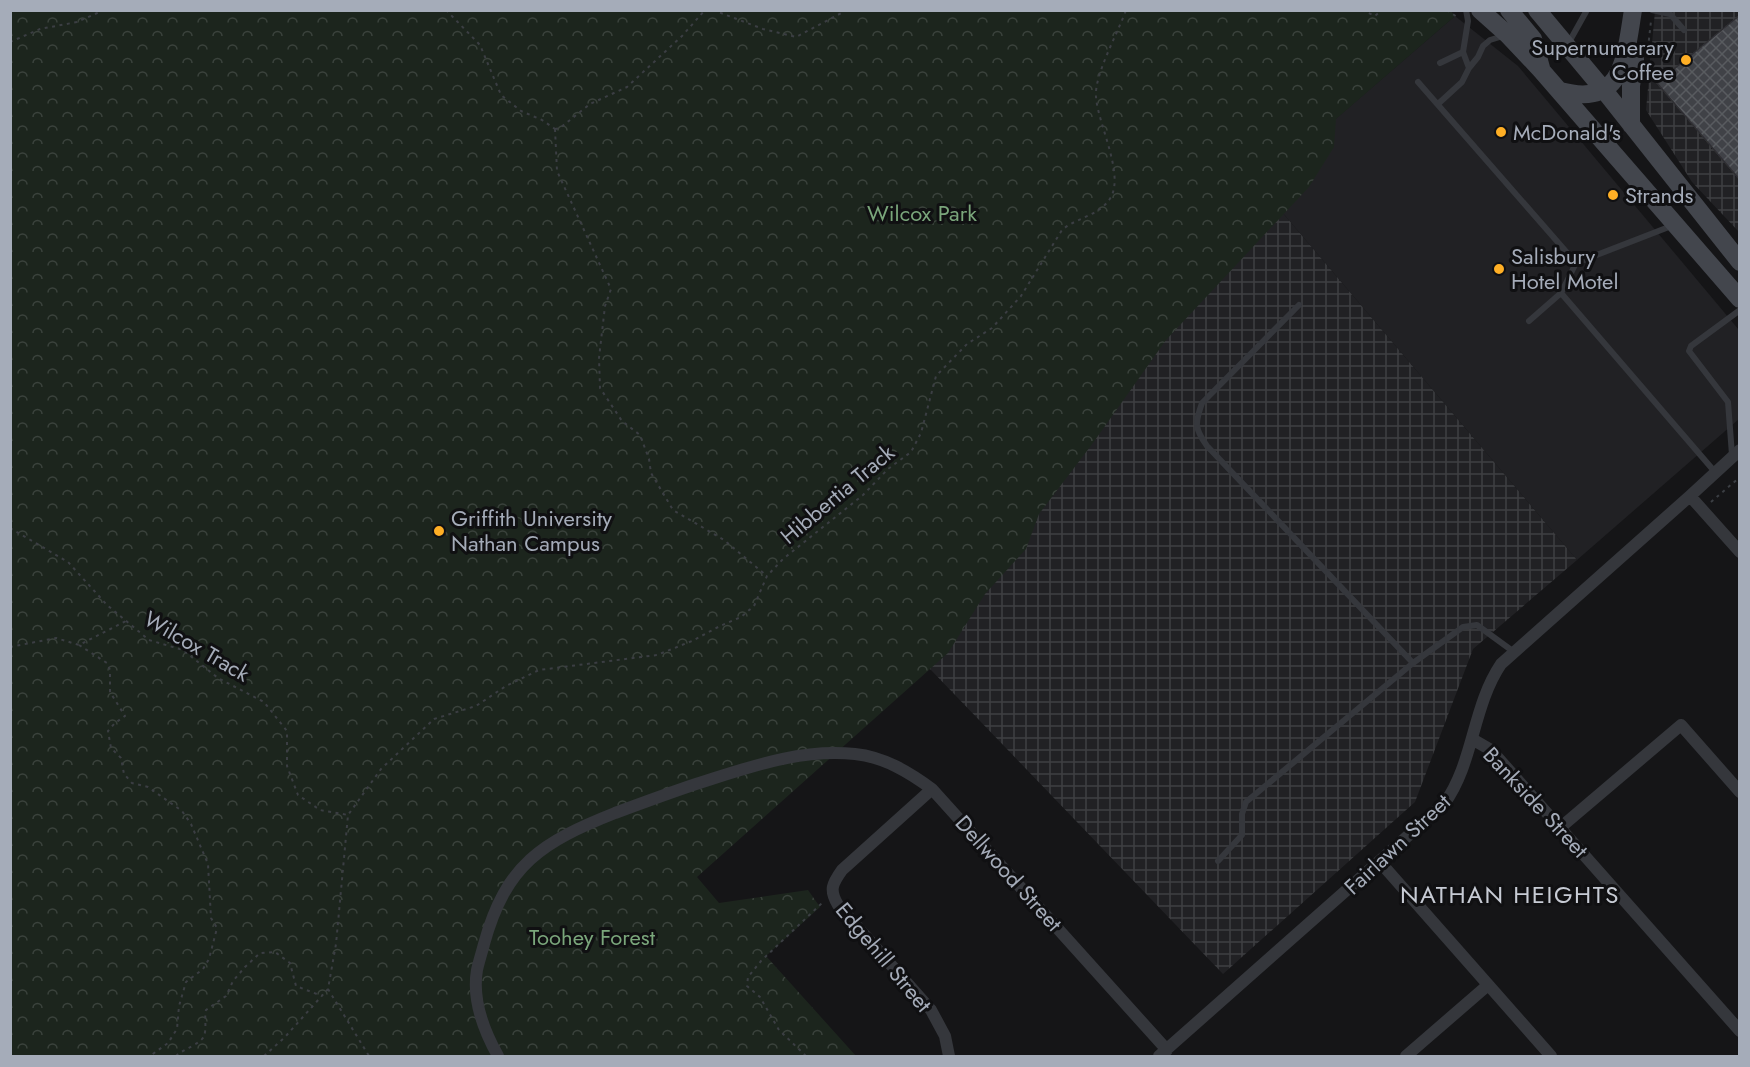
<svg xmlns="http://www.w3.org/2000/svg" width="1750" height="1067" font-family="Jost,sans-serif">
  <defs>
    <pattern id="industrial-grid" width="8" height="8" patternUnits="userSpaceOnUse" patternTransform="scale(1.5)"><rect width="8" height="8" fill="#212124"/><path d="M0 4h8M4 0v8" fill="none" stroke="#3e3f42"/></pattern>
    <pattern id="forest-crowns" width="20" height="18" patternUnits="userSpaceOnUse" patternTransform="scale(1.5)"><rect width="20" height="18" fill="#1c251d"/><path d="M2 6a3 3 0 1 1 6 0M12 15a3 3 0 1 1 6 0" fill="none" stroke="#3a423c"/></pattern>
    <pattern id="building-cross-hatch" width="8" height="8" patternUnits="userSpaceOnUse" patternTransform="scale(1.5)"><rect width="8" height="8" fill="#414247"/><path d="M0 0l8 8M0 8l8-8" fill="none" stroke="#595b5f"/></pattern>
    <filter id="shadow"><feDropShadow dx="5" dy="5" stdDeviation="0" flood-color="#0009"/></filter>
  </defs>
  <rect width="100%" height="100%" fill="#151517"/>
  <path fill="#212124" d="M1455,16L1518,66L1739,330V419L1577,560L1259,185Z"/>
  <path fill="url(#industrial-grid)" d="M1655,11H1739V232L1692,182L1646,110Z
    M1259,185L1577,560L1473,649L1415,802L1223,974L931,670L832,561Z"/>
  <path fill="url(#forest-crowns)" d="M1450,10L1455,16L1336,119L1334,147L1309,187L1166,340L1093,443L1039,514L1026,549L985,594L948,653L697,877L719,903L808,890L820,907L766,956L856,1056H11L10,11Z"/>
  <path fill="url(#building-cross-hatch)" stroke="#2f2f33" stroke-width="1.5" filter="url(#shadow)" d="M1740,15V180L1657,83Z"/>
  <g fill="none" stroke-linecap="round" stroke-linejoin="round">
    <path stroke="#3b3e43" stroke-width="2" stroke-dasharray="3 4.5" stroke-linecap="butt" d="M446,10L480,45L501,95L521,111L542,120L555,129
      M713,10L763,29L796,37L847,10
      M1362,10L1375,16L1382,10
      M1447,10L1457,17
      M10,42L40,29L77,22L104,10
      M1648,48L1651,21
      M555,129L557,171L611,289L605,306L599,358L600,388L622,421L640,435L649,459L651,473L673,510L724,540L767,576
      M555,129L560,128L590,104L627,87L682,36L705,10
      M1711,502L1740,477
      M10,528L68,562L107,605L149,640L183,650L218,678L264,702L287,731V766L298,795L320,810L348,815
      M79,645L107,663L110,670V692L125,716L115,723L108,731L111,748L121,758L124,774L132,783L148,787L182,811L191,824L208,864L211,918L217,928L209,959L203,969L186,982L179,1006L177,1029L168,1043L150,1056
      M10,647L56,638L79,645L126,621
      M328,989L369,1056
      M176,1056C183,1049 201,1044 204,1036C207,1028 204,1018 206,1010L226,996L233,981L245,967L260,953L275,952L290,963L296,986L322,996
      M264,1056L285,1037L328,989L336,944L348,815L381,769L434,719L476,706L506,686L539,670L657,655L692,641L720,626L741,617L754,606L767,576L783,559L863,495L888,469L911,452L921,433L936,376L967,344L992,328L1021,296L1062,230C1077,217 1100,216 1111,197C1124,173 1098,124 1096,97C1094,75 1118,33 1126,10
      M806,1056L779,1030L760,997L747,986L748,977L761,961L822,903"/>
    <path stroke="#35373c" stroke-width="6" d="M1466,10L1468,21L1463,52L1469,68
      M1652,10L1670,14L1684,30
      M1568,44L1587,10
      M1440,63L1463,52
      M1418,82L1576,263L1561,293L1715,472
      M1438,104L1462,82L1469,68L1478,57L1483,46L1490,40L1503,36
      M1576,263L1674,225
      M1299,305L1202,403C1195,423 1194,428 1207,446L1413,663L1463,627L1477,625L1514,652
      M1529,321L1561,293
      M1732,455L1728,402L1689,351L1691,346L1740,310
      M1218,861L1242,835V814L1246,802L1413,663"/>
    <path stroke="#35373c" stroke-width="12" d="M1690,496L1740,552
      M1472,739L1491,750L1740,1031
      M932,789L842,870C832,884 829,890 838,905L931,1010L945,1036L949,1056
      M1561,827L1681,725L1740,792
      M1380,862L1551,1056
      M498,1056C484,1031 472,999 477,970C479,961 482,952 484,944C506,864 542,842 615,813C642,803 669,793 696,784C747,768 800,748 855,754C884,757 909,772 932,789L1167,1050
      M1159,1056L1444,804C1474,763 1472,707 1501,664L1690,496L1740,450
      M1406,1056L1488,985"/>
    <path stroke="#43464d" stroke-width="18" d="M1480,10L1508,35L1541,70L1740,299
      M1509,10L1533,39L1541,68
      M1537,10L1603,89L1740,262
      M1560,91C1624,108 1625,58 1633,10
      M1631,125V86L1635,59L1631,51"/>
  </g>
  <g fill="#ffaf25" stroke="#101012" stroke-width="2">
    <circle cx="1686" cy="60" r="6"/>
    <circle cx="1501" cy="132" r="6"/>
    <circle cx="1613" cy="195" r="6"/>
    <circle cx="1499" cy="269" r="6"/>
    <circle cx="439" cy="531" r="6"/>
  </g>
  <g text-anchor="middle" stroke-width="6" stroke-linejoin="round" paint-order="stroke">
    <g font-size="22" fill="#a5acb9" stroke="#101012" text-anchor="start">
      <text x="1674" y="55" text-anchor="end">Supernumerary<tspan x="1674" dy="25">Coffee</tspan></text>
      <text x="1513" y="140">McDonald's</text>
      <text x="1625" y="203">Strands</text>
      <text x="1511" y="264">Salisbury<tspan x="1511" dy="25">Hotel Motel</tspan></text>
      <text x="451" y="526">Griffith University<tspan x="451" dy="25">Nathan Campus</tspan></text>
    </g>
    <g font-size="22" fill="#7aa67b" stroke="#101012">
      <text x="922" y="221">Wilcox Park</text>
      <text x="592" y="945">Toohey Forest</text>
    </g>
    <g font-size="22" fill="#a5acb9" stroke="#101012">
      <text transform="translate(837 494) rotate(-40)" y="8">Hibbertia Track</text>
      <text transform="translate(197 646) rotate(30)" y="8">Wilcox Track</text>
      <text transform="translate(1536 802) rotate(47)" y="8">Bankside Street</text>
      <text transform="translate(1397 844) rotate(-43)" y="8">Fairlawn Street</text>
      <text transform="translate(1009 873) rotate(48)" y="8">Dellwood Street</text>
      <text transform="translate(884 957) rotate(50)" y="8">Edgehill Street</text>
    </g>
    <g font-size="24" letter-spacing="1.5" fill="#c7cbd4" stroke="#101012">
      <text x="1510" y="903">NATHAN HEIGHTS</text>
    </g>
  </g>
  <rect width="1750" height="1067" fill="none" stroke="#a5acb9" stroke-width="24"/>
</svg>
